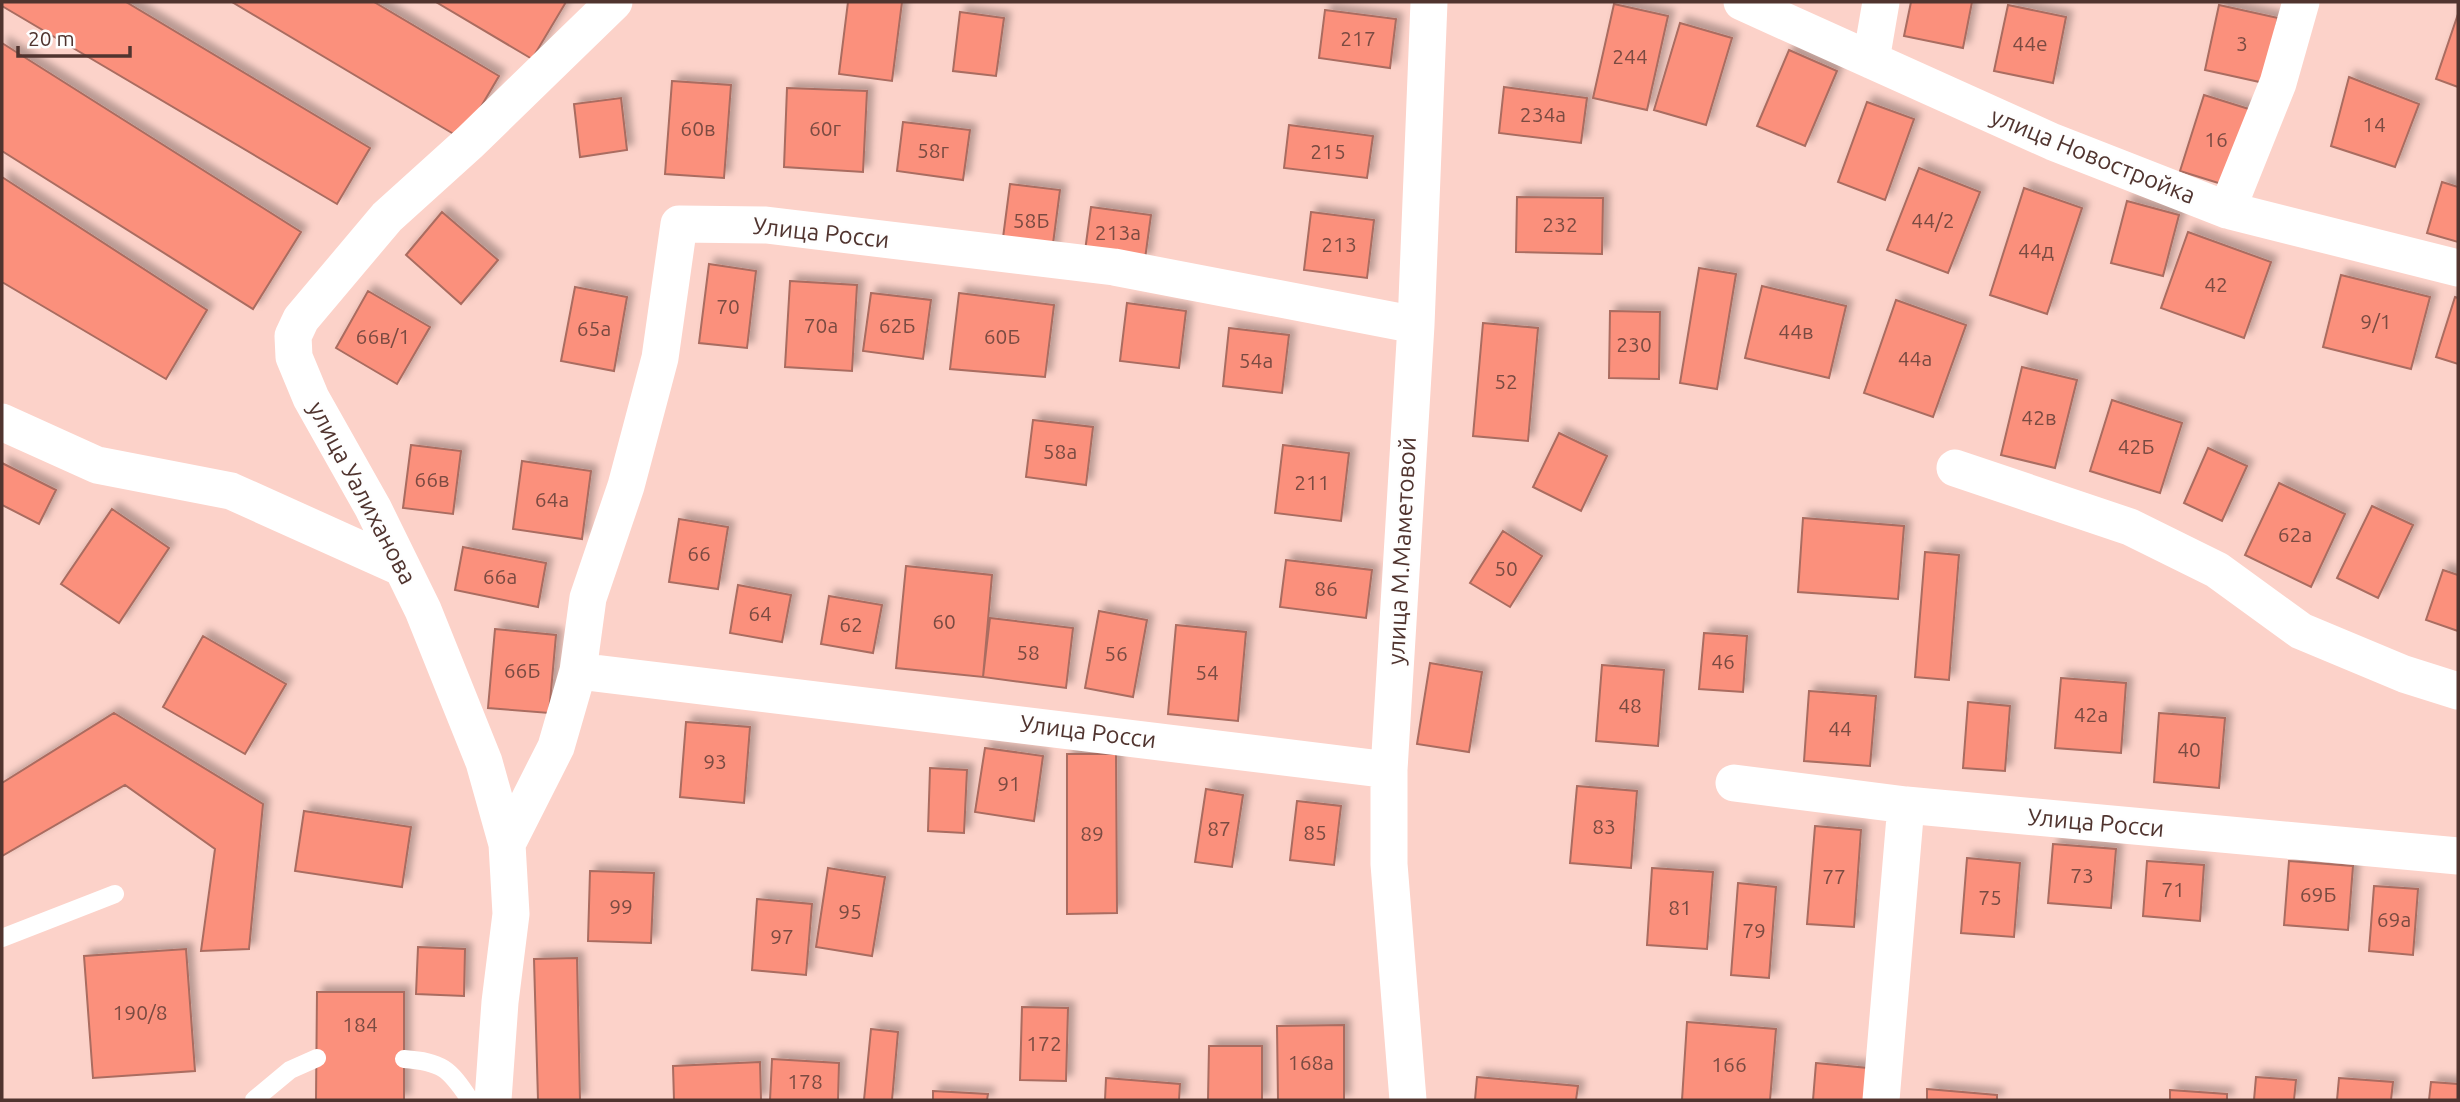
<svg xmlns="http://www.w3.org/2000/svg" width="2460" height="1102" font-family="Ubuntu,sans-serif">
  <defs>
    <filter id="shadow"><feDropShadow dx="6" dy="-6" stdDeviation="3.5" flood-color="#0004"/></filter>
  </defs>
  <rect width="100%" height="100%" fill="#fcd2c9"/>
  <path fill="#fb907c" stroke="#aa6c60" stroke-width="2" filter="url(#shadow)" d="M2,2H126L370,148L337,204L2,6Z
    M232,2H374L499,76L462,139Z
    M436,2H566L532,59Z
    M848,2H902L892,81L839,74Z
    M1911,2H1972L1963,48L1904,36Z
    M1614,4L1668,16L1647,110L1593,98Z
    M2008,5L2066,17L2053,83L1994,71Z
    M2219,5L2278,18L2264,83L2205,70Z
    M1325,10L1396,19L1390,68L1319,58Z
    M960,12L1004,18L996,76L953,71Z
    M2458,14V87L2436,79Z
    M1680,23L1732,38L1706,125L1654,110Z
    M2,43L301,232L253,309L2,151Z
    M1789,50L1837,71L1805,146L1757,126Z
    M2349,77L2419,104L2395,167L2331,146Z
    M672,81L731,85L724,178L665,174Z
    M1504,87L1587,98L1581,143L1499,133Z
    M787,88L867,91L863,172L784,167Z
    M2204,95L2252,110L2228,186L2180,171Z
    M621,98L627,150L580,157L574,104Z
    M1867,102L1914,119L1885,200L1838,182Z
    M903,122L970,130L963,180L897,171Z
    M1289,125L1373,136L1367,178L1284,168Z
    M1919,168L1980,192L1948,273L1887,250Z
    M2,177L207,310L166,379L2,282Z
    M2442,182L2458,187V242L2427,233Z
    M1010,184L1060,190L1051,259L1001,253Z
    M2024,188L2082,208L2047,314L1990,295Z
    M1517,197L1603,198L1602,254L1516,252Z
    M2127,201L2179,215L2163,276L2111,263Z
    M1091,207L1151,215L1145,259L1085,251Z
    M442,212L498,260L461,304L406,255Z
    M1311,212L1374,220L1367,278L1304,270Z
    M2188,232L2271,262L2244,338L2161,308Z
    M709,264L756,271L747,348L699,343Z
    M1699,268L1736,274L1717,389L1680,383Z
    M2341,275L2430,297L2411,369L2323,347Z
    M790,281L857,285L852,371L785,367Z
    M1762,286L1846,306L1829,378L1745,358Z
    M575,287L627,297L614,371L561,361Z
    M368,291L430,327L397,384L336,348Z
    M871,293L931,300L923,359L863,351Z
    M959,293L1054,305L1045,377L950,369Z
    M2455,297L2458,298V364L2436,357Z
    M1896,300L1966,325L1933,417L1864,393Z
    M1127,303L1186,311L1179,368L1120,361Z
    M1610,311L1660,312L1659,379L1609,378Z
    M1483,323L1538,328L1528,441L1473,436Z
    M1229,328L1289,335L1282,393L1223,386Z
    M2022,367L2077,380L2055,468L2001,455Z
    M2112,400L2182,423L2160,493L2090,471Z
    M1033,420L1093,427L1086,485L1026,477Z
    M1559,433L1607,456L1581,511L1533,487Z
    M411,445L461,451L453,514L403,508Z
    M1283,445L1349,453L1341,521L1275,513Z
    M2208,448L2247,466L2222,521L2184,503Z
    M522,461L591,471L582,539L513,529Z
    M2,463L56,490L39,524L2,505Z
    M2279,483L2345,514L2311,587L2245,555Z
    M2372,506L2413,525L2378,598L2337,578Z
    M112,509L169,548L119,623L61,584Z
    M1803,518L1904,526L1898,599L1798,592Z
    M679,519L728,527L718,589L669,582Z
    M1503,531L1542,556L1510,607L1470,583Z
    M463,547L546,563L538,607L455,590Z
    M1925,552L1959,555L1949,680L1915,677Z
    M1286,560L1372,570L1366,618L1280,607Z
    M906,566L992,575L983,677L896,668Z
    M2443,570L2458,575V631L2426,620Z
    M738,585L791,595L782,642L730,633Z
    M829,596L882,605L873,653L821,644Z
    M1099,611L1147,620L1133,697L1085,688Z
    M990,618L1073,628L1066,688L983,677Z
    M1176,625L1246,632L1238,721L1168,714Z
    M495,629L556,635L549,713L488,708Z
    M1704,633L1747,636L1743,692L1699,689Z
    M203,636L286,684L245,754L163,707Z
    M1430,663L1482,672L1469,752L1417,744Z
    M1602,665L1664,670L1658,746L1596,741Z
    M2061,678L2126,683L2121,753L2055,748Z
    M1809,691L1876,696L1870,766L1804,761Z
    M1968,702L2010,706L2005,771L1963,768Z
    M114,713L263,804L249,949L201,951L215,849L125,785L2,856V783Z
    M2159,713L2225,718L2219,788L2154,782Z
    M686,722L750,727L744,803L680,797Z
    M985,748L1043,756L1034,821L975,812Z
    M1067,754H1116L1117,913L1067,914Z
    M930,768L967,770L964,833L928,831Z
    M1577,786L1637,791L1631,868L1570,863Z
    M1206,789L1243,795L1232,867L1195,862Z
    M1297,801L1341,806L1334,865L1290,860Z
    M304,811L411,827L402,887L295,871Z
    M1815,826L1861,830L1854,927L1807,924Z
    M2053,844L2116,849L2111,908L2048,903Z
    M1967,858L2020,863L2014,937L1961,933Z
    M2147,861L2204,865L2200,921L2143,916Z
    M2289,861L2353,866L2348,930L2284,925Z
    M828,868L885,877L872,956L816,947Z
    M1652,868L1713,872L1707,949L1647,945Z
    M590,871L654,873L651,943L588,941Z
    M1738,883L1776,887L1769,978L1731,975Z
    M2374,886L2418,889L2413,955L2369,951Z
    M757,899L812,904L806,975L752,970Z
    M418,947L465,949L464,996L416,994Z
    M186,949L195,1071L93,1078L84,956Z
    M577,958L580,1100H538L534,959Z
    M317,992H404V1100H316Z
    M1022,1007L1068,1008L1066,1081L1020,1080Z
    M1687,1022L1776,1029L1770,1100H1682Z
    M1344,1025V1100H1278L1277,1026Z
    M871,1029L898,1032L892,1100H864Z
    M1209,1046H1262V1100H1208Z
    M772,1059L839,1063L838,1100H770Z
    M760,1062L761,1100H674L673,1066Z
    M1816,1063L1868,1068L1865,1100H1813Z
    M1477,1077L1578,1086L1576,1100H1475Z
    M2256,1077L2296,1080L2294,1100H2254Z
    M1106,1078L1180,1084L1179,1100H1105Z
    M2339,1078L2393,1082L2391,1100H2337Z
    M2431,1082L2458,1084V1100H2429Z
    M1927,1089L1997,1095V1100H1927Z
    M2170,1090L2227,1094V1100H2170Z
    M933,1091L988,1094L987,1100H933Z"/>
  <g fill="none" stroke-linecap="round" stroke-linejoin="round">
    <path stroke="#fff" stroke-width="18" d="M2,938L115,894
      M404,1059C442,1062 449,1068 470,1100
      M254,1100L290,1070L317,1058"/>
    <path stroke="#fff" stroke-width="37" d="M1742,2L2053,142L2227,210L2458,268
      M1871,60L1881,2
      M2227,210L2278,83L2301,2
      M2,422L97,465L231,491L402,568
      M1955,468L2130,527L2217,570L2301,631L2404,674L2458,691
      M578,671L588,598L626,486L660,358L679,224L766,225L1114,267L1416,325
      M1734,783L1906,805L2458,856
      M507,844L556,747L578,671L1389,770
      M493,1100L500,1002L511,914L507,844L484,762L423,610L373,508L311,398L294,357L293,336L301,319L387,217L470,142L614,2
      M1408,1100L1389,864V770L1416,325L1429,2
      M1881,1100L1906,805"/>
  </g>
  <g text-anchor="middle" stroke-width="5" stroke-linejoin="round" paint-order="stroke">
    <g font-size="21" fill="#7b4b42">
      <text x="1358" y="46">217</text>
      <text x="2030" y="51">44е</text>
      <text x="2242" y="51">3</text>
      <text x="1630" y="64">244</text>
      <text x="1543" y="122">234а</text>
      <text x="2374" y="132">14</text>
      <text x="698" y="136">60в</text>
      <text x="825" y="136">60г</text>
      <text x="2216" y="147">16</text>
      <text x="933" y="158">58г</text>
      <text x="1328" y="159">215</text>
      <text x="1031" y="228">58Б</text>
      <text x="1933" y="228">44/2</text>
      <text x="1560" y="232">232</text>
      <text x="1118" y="240">213а</text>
      <text x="1339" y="252">213</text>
      <text x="2036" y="258">44д</text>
      <text x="2216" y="292">42</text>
      <text x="728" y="314">70</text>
      <text x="2376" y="329">9/1</text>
      <text x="821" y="333">70а</text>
      <text x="897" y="333">62Б</text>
      <text x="594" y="336">65а</text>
      <text x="1796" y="339">44в</text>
      <text x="383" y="344">66в/1</text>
      <text x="1002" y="344">60Б</text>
      <text x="1634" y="352">230</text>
      <text x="1915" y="366">44а</text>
      <text x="1256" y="368">54а</text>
      <text x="1506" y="389">52</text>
      <text x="2039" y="425">42в</text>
      <text x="2136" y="454">42Б</text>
      <text x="1060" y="459">58а</text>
      <text x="432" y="487">66в</text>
      <text x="1312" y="490">211</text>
      <text x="552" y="507">64а</text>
      <text x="2295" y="542">62а</text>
      <text x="699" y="561">66</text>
      <text x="1506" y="576">50</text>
      <text x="500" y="584">66а</text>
      <text x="1326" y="596">86</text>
      <text x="760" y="621">64</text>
      <text x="944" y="629">60</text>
      <text x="851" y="632">62</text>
      <text x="1028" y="660">58</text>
      <text x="1116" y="661">56</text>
      <text x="1723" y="669">46</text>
      <text x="522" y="678">66Б</text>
      <text x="1207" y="680">54</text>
      <text x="1630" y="713">48</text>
      <text x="2091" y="722">42а</text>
      <text x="1840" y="736">44</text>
      <text x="2189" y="757">40</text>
      <text x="715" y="769">93</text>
      <text x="1009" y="791">91</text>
      <text x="1604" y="834">83</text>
      <text x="1219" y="836">87</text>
      <text x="1315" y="840">85</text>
      <text x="1092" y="841">89</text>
      <text x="2082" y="883">73</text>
      <text x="1834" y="884">77</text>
      <text x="2173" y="897">71</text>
      <text x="2318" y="902">69Б</text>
      <text x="1990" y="905">75</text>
      <text x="621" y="914">99</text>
      <text x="1680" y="915">81</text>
      <text x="850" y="919">95</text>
      <text x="2394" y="927">69а</text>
      <text x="1754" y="938">79</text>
      <text x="782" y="944">97</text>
      <text x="140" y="1020">190/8</text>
      <text x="360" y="1032">184</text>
      <text x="1044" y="1051">172</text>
      <text x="1311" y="1070">168а</text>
      <text x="1729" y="1072">166</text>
      <text x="805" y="1089">178</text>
    </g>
    <g font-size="24" fill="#50342f" stroke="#fefefe">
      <text transform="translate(2093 156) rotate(22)" y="8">улица Новостройка</text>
      <text transform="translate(821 233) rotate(6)" y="8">Улица Росси</text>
      <text transform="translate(362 493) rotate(62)" y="8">улица Уалиханова</text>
      <text transform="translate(1402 551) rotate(-87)" y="8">улица М.Маметовой</text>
      <text transform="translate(1088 732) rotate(7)" y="8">Улица Росси</text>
      <text transform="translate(2096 823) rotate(5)" y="8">Улица Росси</text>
    </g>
  </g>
  <rect width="2460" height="1102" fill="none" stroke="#50342f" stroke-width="7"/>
  <path d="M18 46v10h112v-10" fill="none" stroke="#50342f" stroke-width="3.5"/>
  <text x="28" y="46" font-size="21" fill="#50342f" stroke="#fefefe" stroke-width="5" paint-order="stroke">20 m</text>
</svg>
